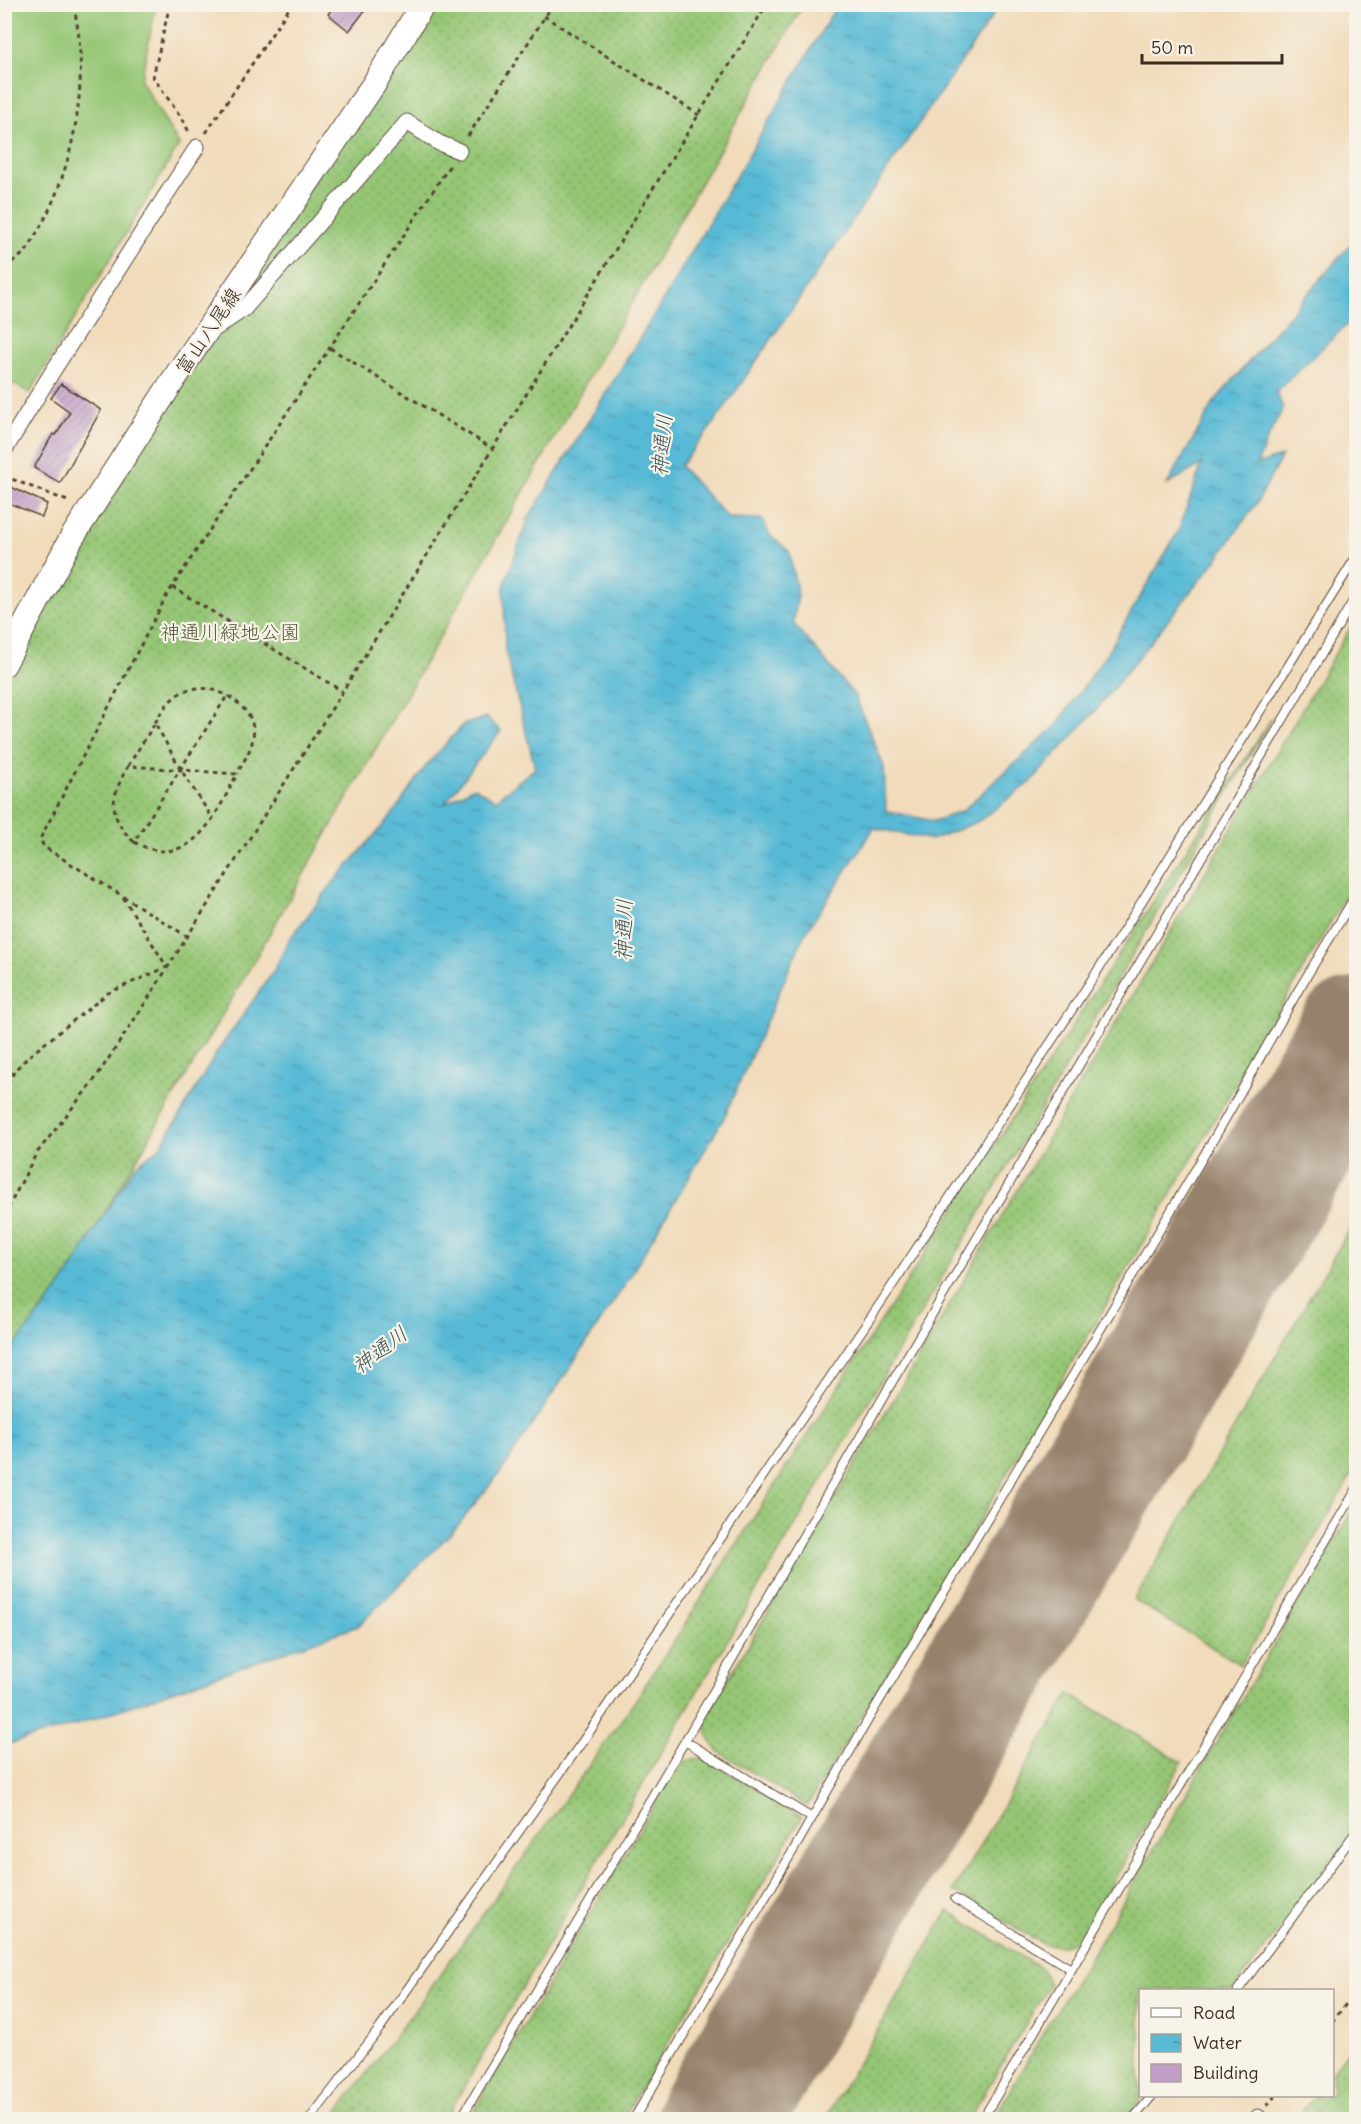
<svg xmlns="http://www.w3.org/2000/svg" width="1361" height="2124" font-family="Delius,'Klee One',sans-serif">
  <defs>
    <pattern id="grass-dots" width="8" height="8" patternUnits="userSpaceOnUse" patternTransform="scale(1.5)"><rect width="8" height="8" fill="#95c675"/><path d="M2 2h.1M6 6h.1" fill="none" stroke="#7ba15f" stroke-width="1.8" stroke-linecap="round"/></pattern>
    <pattern id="water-ripples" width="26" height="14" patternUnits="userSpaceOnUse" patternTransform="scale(1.5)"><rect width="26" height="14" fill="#57bad6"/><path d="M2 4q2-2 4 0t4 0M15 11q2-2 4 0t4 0" fill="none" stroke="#4997ad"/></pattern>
    <pattern id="building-hatch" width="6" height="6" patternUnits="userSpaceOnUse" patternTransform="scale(1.5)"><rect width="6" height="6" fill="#c19ec8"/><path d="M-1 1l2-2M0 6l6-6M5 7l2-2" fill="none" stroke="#9e81a2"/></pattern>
  </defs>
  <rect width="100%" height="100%" fill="#f7f3e8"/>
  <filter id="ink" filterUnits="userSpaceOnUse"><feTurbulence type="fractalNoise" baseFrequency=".0167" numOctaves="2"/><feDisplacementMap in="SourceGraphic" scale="12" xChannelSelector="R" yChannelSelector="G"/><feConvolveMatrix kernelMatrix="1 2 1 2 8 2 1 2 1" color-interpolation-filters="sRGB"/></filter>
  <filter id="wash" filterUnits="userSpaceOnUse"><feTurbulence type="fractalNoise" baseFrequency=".008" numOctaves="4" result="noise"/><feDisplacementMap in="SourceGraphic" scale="24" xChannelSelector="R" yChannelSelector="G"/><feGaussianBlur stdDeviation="1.35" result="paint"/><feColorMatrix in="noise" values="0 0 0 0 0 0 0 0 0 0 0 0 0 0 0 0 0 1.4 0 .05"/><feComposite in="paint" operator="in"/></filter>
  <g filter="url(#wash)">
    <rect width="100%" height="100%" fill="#f1dbba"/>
    <path fill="url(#grass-dots)" stroke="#68784a" stroke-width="1.5" d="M423,5H803L240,985L64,1282L5,1358V664Z
      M1356,618V879L974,1530L807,1806L719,1752C709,1740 705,1734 705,1718Z
      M1272,718L445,2119H332L419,2004L635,1701Z
      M1356,1218V1467L1241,1665L1134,1600Z
      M1356,1504V1829L1233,1990H1140V2096H1144L1123,2119L993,2120L1050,2021L1087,1963Z
      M1069,1694L1182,1762L1081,1937C1067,1947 1059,1947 1043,1944L953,1891Z
      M698,1758L711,1761L802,1817L623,2119L468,2120L676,1768L685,1761Z
      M948,1911L1043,1970L1049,1985L969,2119H825Z
      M1356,2040V2119H1295L1314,2096H1332L1333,2071Z"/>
    <path fill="#95c675" stroke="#68784a" stroke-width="1.5" d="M5,4L156,5L141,80L179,145L30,393L5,379Z"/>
    <path fill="url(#water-ripples)" stroke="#49727a" stroke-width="1.5" d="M837,5H1000L712,426L680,466L728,518L762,519L770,535L789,551L798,596L793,623L855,696L884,767L886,811L934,821L962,811L1056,726L1109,650L1178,532L1202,464L1167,485L1215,401L1356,238V316L1276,392L1283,408L1266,442L1257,465L1282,456L1258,501L1217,559L1096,710L1030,783L977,822L931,840L874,828L804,935L724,1118L626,1283L505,1466L455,1529L358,1626L76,1725L5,1745V1358L64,1282L102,1218L137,1164L158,1149L178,1119L217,1052L273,972L289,940L332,884L392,815L426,766L463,725L486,717L501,731L444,804L474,787L495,800L535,768L505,650L504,586L528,519L659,307Z"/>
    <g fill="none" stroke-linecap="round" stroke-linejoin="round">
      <path stroke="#96826c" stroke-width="50" d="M1303,1131L1356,1099"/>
      <path stroke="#96826c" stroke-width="124" d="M718,2120L1356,1040"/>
    </g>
    <g id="blocks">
      <path fill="url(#building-hatch)" d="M336,4H370L349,31L328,14Z
        M61,384L101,410L60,483L34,468L53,434L56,435L70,412L51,398Z
        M9,486L47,504L42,517L4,501V495Z"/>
    </g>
  </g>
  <g filter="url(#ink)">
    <use href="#blocks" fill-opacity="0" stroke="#564535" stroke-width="1.5"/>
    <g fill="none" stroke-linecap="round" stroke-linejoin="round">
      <g stroke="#564535" stroke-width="10">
        <path id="service" d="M685,1741L812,1818
          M955,1899L1071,1969
          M1238,1990L1356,1832
          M309,2120L380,2028L592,1728L888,1292L1124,930L1356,557
          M460,2120L685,1741L885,1394L1356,596
          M633,2120L800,1839L869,1718L1219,1130L1299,989L1356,895
          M982,2120L1356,1490
          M1132,2120L1152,2096"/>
      </g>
      <g stroke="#564535" stroke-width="17">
        <path id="minor" d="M213,330L244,309L407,122L439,143L459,151
          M4,451L51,374L197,147
          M1258,2117L1261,2120"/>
      </g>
      <g stroke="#564535" stroke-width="26">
        <path id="primary" d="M4,664L71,539L174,379L374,84L423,4"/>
      </g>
      <path stroke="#564535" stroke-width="3" stroke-dasharray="4.5 4.5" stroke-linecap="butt" d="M170,4L153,77L183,120L190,134
        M544,16L699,115
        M206,133L292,4
        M468,136L553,4
        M4,267C11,262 21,257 27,250C31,245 34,237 38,231C75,168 91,75 73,4
        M330,348L493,449
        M4,476L70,502
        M172,587L342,691
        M155,723C162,711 169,699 182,692C207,679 248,700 253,727C256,744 244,760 237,774
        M128,766L155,723L181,770L213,819
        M134,842C139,844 145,848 151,849C198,862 220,806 237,774L128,766C111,797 106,815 134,842L227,696
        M188,937L44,847L40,839L167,595L450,165
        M4,1092L15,1070L29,1056L108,993L167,967L123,897
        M4,1216L36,1154L95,1079L142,1008L343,691L767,4
        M1332,2022L1356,1991
        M1267,2106L1275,2096"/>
      <use href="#service" stroke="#fff" stroke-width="8"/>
      <use href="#minor" stroke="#fff" stroke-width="15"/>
      <use href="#primary" stroke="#fff" stroke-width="24"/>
    </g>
  </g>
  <g text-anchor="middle" stroke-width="4.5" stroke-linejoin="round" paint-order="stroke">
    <g font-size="20" fill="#3b2a1e" stroke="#f7f3e8">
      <text transform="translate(208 331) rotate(-56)" y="7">富山八尾線</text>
    </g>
    <g font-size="20" fill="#565938" stroke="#f7f3e8">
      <text x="230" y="639">神通川緑地公園</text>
    </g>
    <g font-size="21" font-style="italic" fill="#435555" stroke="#f7f3e8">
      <text transform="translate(662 445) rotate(-85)" y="7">神通川</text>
      <text transform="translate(624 930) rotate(-89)" y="7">神通川</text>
      <text transform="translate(380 1350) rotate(-37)" y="7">神通川</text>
    </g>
  </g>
  <rect width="1361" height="2124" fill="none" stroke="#f7f3e8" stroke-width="24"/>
  <rect x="1139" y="1989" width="195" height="108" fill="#f7f3e8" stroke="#aca397" stroke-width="1.5"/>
  <rect x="1151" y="2008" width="30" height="9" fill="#ffffff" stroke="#aca397" stroke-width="1.5"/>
  <text x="1193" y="2019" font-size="18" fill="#3b2a1e">Road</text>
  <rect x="1151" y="2034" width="30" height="18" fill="url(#water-ripples)" stroke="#aca397" stroke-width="1.5"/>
  <text x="1193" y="2049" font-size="18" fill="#3b2a1e">Water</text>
  <rect x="1151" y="2064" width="30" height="18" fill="#c19ec8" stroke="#aca397" stroke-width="1.5"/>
  <text x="1193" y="2079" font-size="18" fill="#3b2a1e">Building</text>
  <path d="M1142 54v9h140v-9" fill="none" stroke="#3b2a1e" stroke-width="3"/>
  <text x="1151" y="54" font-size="18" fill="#3b2a1e" stroke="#f7f3e8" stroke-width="4.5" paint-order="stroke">50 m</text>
</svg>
